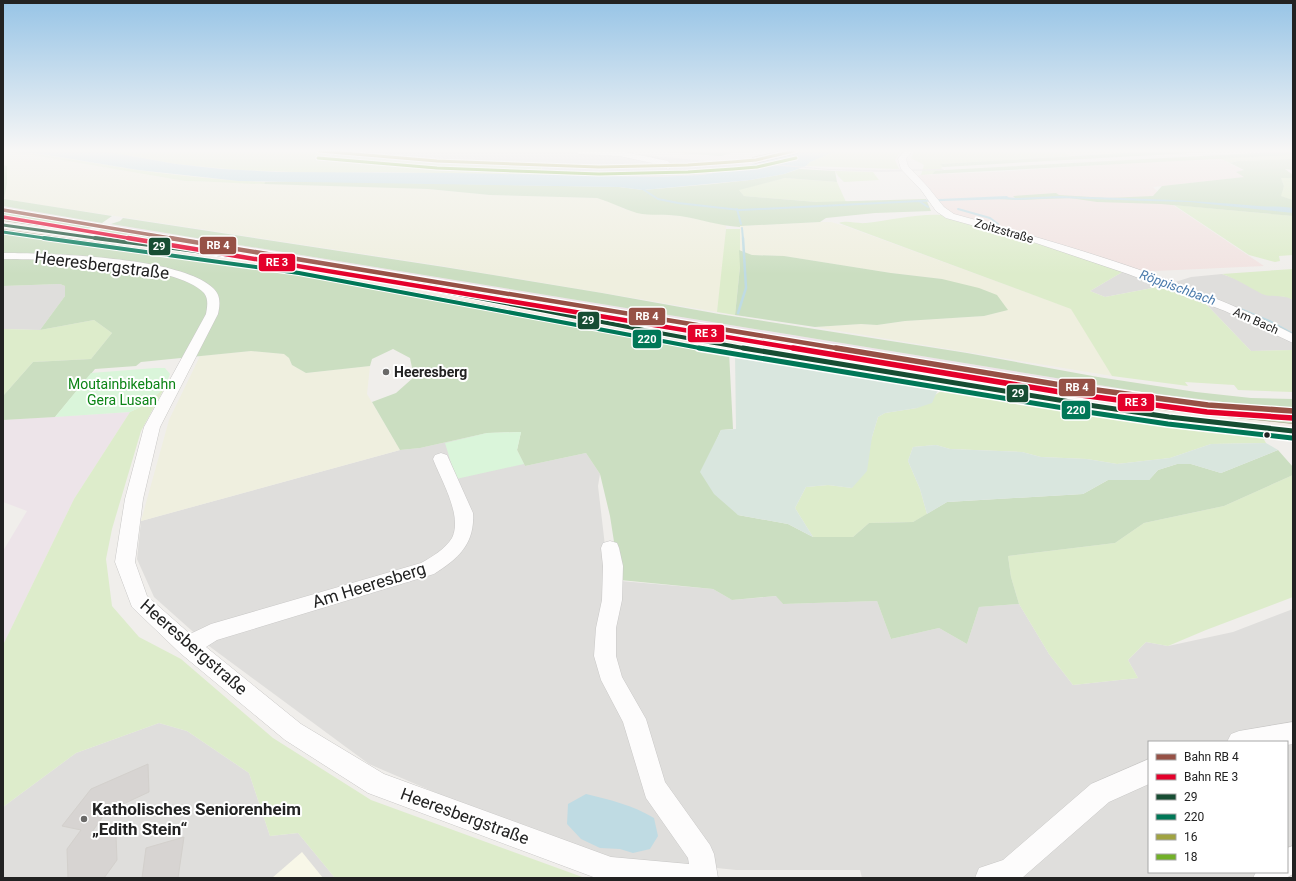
<svg xmlns="http://www.w3.org/2000/svg" width="1296" height="881" font-family="Roboto,sans-serif">
  <rect width="100%" height="100%" fill="#f0eeeb"/>
  <path fill="#dfdedc" fill-rule="evenodd" d="M330,151H601L750,165L702,175L655,177L539,175L544,164L458,161Z
    M1124,271L1163,286L1105,297L1090,291Z
    M1222,274L1236,279L1264,294L1288,297L1293,300V336L1169,284L1191,277Z
    M60,284L65,286V296L40,330L3,329V286Z
    M1207,305H1212L1281,336L1293,343V350L1251,351Z
    M487,433L517,450L525,466L586,453L600,474L598,486L609,580L713,589L732,600L777,596L783,604L877,601L891,639L939,628L967,644L979,607L1019,604L1049,654L1073,685L1138,678L1128,660L1146,642L1168,646L1233,632L1293,609V878H862L860,870H736L600,856L469,807L369,764L209,646L154,597L137,559L141,521L400,450L420,448ZM1149,742H1287V872H1149Z
    M159,723L187,731L249,773L270,836L298,833L335,878H3V807L76,753Z"/>
  <path fill="#f1e3e1" d="M1209,158L1221,159L1244,171L1237,172L1245,177L1153,187L1170,203L1264,266L1134,272L956,216L945,210L916,179L919,175L997,172Z"/>
  <path fill="#ede4e9" d="M3,206L102,223L93,227L3,212Z
    M111,224L1142,392L1223,402L1293,408V418L1184,408L1120,398L101,229Z
    M130,412L74,499L3,645V551L27,511L3,502V420Z"/>
  <path fill="#f8f7e8" d="M302,852L323,878H272Z"/>
  <path fill="#efefdf" d="M1062,151H1157L1071,156Z
    M3,152L33,155L185,181L428,189L490,195L597,198L609,201L624,209L639,213L682,216L721,224L726,226L723,268L717,312L436,265L4,199L7,183V166L3,165Z
    M820,222H831L845,226L1072,309L1112,376L815,327L861,324L877,325L905,321L984,316L1007,310L942,279L891,273L784,256L752,255L739,250L740,226Z
    M251,351L285,354L289,358L292,365L306,373L370,366L367,394L400,450L141,521L169,420L200,356Z"/>
  <path fill="#ddeccb" d="M3,151C48,154 92,163 137,170C179,176 222,180 265,182L264,184C238,184 212,181 185,181L33,155L3,152Z
    M102,151H309L330,154V156L339,154L434,162L542,166L539,175L382,172L323,173L238,170L176,164Z
    M836,151H901L895,160L899,169L806,166L810,162Z
    M914,151H1062L1071,156L941,164L943,167L941,168L944,170L935,171L932,174L921,175L924,165L911,158Z
    M1293,155V159L1238,161L1230,163L1221,159L1209,158Z
    M835,171L873,172L879,180L844,182L838,176Z
    M1293,177V200L1280,196L1284,186L1281,178H1291Z
    M785,178L837,182L846,202H817L744,196L738,189Z
    M1174,205L1293,216V255L1279,256L1280,261L1275,262L1249,255Z
    M944,215L1037,242L1124,271L1090,291L1105,297L1163,286L1204,302L1251,351L1293,350V392L1238,390L1234,385L1185,382L1188,386L1112,376L1071,309L839,223C847,220 857,224 866,223C891,220 919,213 944,215Z
    M726,229H740V267L735,315L717,312Z
    M1293,269V300C1283,294 1272,298 1262,294C1249,287 1237,279 1222,274Z
    M94,320L112,333L91,359L33,362L3,396V329L40,330Z
    M165,387L141,431L112,529L106,559L112,606L139,637L181,659L273,738L371,800L585,878H335L298,833L270,836L249,773L187,731L159,723L76,753L3,807V645L74,499L130,412L147,404Z
    M945,388L1262,436L1266,443L1211,444L1170,458L1117,464L1087,459L1041,457L1022,452L950,449L936,445L913,447L908,461L920,489L927,514L913,522L869,523L853,537H813L795,508L806,487L828,485L852,488L872,437L878,417L885,413L917,408Z
    M1293,475V597L1206,630L1168,646L1146,642L1128,660L1138,678L1073,685L1049,654L1019,604L1011,577L1008,556L1115,543L1144,523L1224,506Z"/>
  <path fill="#cbdec1" d="M652,151H754L756,152L731,153L721,156Z
    M1157,151H1226L943,167L940,164Z
    M1293,151V155L932,174L935,171L944,170Z
    M1293,159V170L1285,169L1293,175V177L1291,178H1281L1284,186L1281,196L1293,200V216L1161,204L1097,202L1070,198L1019,200L999,199L1015,198L1013,196L1056,193L1059,195L1107,198L1153,196L1162,186L1244,177L1236,172L1244,170L1230,163L1238,161Z
    M3,165L7,166V183L4,199L112,216L102,223L3,206Z
    M799,169L835,171L837,182L785,178L739,190L744,196L817,202L926,199L931,211L875,213L826,218L820,222L740,226V227C719,226 700,219 680,216C665,214 651,216 637,213C623,209 611,202 597,198L490,195L428,189L264,184L265,182L305,181L619,187L643,190L713,184L750,180L784,174Z
    M3,212L93,227L84,230L3,220Z
    M123,218L444,267L602,293L719,314L967,353L1098,377L1196,392L1251,398L1293,399V408L1223,402L1142,392L111,224L120,221Z
    M3,229L275,265L725,349L729,352L733,429L721,430L712,450L738,515L788,524L813,537H853L869,523L913,522L947,502L1083,494L1108,480H1149L1158,470L1177,464H1191L1221,473L1278,450L1293,467V475L1224,506L1144,523L1115,543L1008,556L1011,577L1019,604L979,607L967,644L939,628L891,639L877,601L783,604L776,596L732,600L713,589L620,580L610,516L600,474L586,453L525,466L517,450L521,432L487,433L420,448L400,450L372,402L396,393L414,377L410,358L393,349L372,359L370,366L306,373L292,365L289,358L284,354L251,351L141,362L136,366L95,369L55,417L3,420V396L33,362L91,359L112,333L94,320L40,330L65,296V286L60,284L3,286Z
    M101,229L233,250L234,251L96,232Z
    M739,250L752,255L784,256L891,273L942,279L979,288L997,295L1008,310L984,316L905,321L877,325L861,324L815,327L735,315L740,267Z
    M366,272L1120,398L1184,408L1293,418V426L1122,404L753,344L722,336L710,332L668,326L630,323L511,299Z"/>
  <path fill="#d9e6de" d="M743,352L945,388L937,392L932,403L917,408L885,413L878,417L872,437L867,471L852,488L828,485L806,487L795,508L813,537L788,524L738,515L714,494L700,472L721,430L736,429L735,353Z
    M1266,443L1278,450L1221,473L1191,464H1177L1158,470L1149,480H1108L1083,494L947,502L927,514L920,489L908,461L913,447L936,445L950,449L1022,452L1041,457L1087,459L1117,464L1170,458L1211,444Z"/>
  <path fill="#daf5da" d="M155,368H165L170,374L165,387L147,404L130,412L55,417L91,373Z
    M521,432L517,450L524,464L456,479L445,443L487,433Z"/>
  <path fill="#bfdbe3" d="M5,151H102L176,164L222,169L277,172L453,173L655,177L702,175L730,170L802,151H836L810,162L806,166L784,174L750,180L643,190L619,187L239,181L138,170L42,154Z
    M1007,196L1010,199L941,201L939,199Z
    M1145,199C1184,200 1221,203 1259,206C1270,207 1282,206 1293,208V213L1190,202L1149,201Z
    M586,794C611,800 632,805 654,818L658,836L650,849L633,853L620,849L600,848L581,839L567,824L568,804Z"/>
  <path fill="#dedddd" d="M727,160L829,169L880,170L942,169L944,170L881,172L829,170L726,161Z"/>
  <g fill="none" stroke-linecap="round" stroke-linejoin="round">
    <path stroke="#bfdbe3" stroke-width="2" d="M641,188L658,199L678,203L740,210L919,201L928,207
      M1004,198L1017,199L1059,197L1150,200
      M919,201L944,200
      M737,209L741,224
      M958,209L990,218L998,224
      M742,228L743,239"/>
    <path stroke="#bfdbe3" stroke-width="2.5" d="M1240,309L1271,322L1293,334
      M738,313L746,288L743,238
      M741,337V340"/>
  </g>
  <path fill="#d7d4d2" stroke="#d3d0cc" d="M148,764L149,792L106,812L92,832L116,836L117,860L104,878H68L67,849L81,830L62,826L91,789Z
    M184,837L178,878H142L146,848Z"/>
  <g fill="none" stroke-linecap="round" stroke-linejoin="round">
    <g stroke="#c9c8c7" stroke-width="1">
      <path id="minor" d="M575,151H620L668,161L673,166L668,169L662,165L619,156L579,154Z
        M904,151H912L906,159L908,166L927,186L944,207L954,214C1067,245 1188,280 1293,334V343L1225,311L1128,274L1036,243L946,218L936,211L921,190L901,169L898,159Z
        M3,253C49,253 181,257 213,288C221,295 220,305 218,314L160,427L143,499L135,562L147,596L190,634L211,624L421,563C432,557 445,549 452,538C463,516 441,480 433,459L435,455L441,453L447,455L473,513C475,544 458,559 434,574L217,640L206,647L301,724L384,774L611,857L689,864L688,858L646,798L623,722L601,680L594,656L596,628L602,600L603,566L601,548L603,543L610,541L617,543L619,548L623,566L622,600L616,628V656L622,677L646,719L665,782L710,845L714,854L718,878H596L368,793L285,740L180,653L132,607L115,562L125,499L144,427L206,314C207,308 209,299 204,293C177,263 44,259 3,259Z
        M1293,722V744L1287,745V742H1227L1231,734L1239,731Z
        M1149,759V784L1109,802L1022,878H975L979,868L1003,860L1091,784Z
        M1293,846V874L1286,878H1253L1256,872H1287V848Z"/>
    </g>
    <g stroke="#a79c86" stroke-width="1">
      <path id="major" d="M781,151H800L798,153L756,163L752,162L750,160L752,158Z
        M3,221L300,261L486,295L653,328L1095,400L1169,411L1293,424V438L1169,423L1095,412L653,338L486,305L300,271L3,229Z"/>
    </g>
    <use href="#minor" fill="#fdfcfc" fill-rule="evenodd"/>
    <use href="#major" fill="#f3ede7" fill-rule="evenodd"/>
    <g stroke="#fff" stroke-width="5">
      <path id="bus-1-far2" d="M3,225L102,239"/>
    </g>
    <g stroke="#fff" stroke-width="6">
      <path id="bus-1-far1" d="M95,238C163,247 231,255 299,266C450,289 598,324 749,349"/>
    </g>
    <g stroke="#fff" stroke-width="8">
      <path id="bus-1" d="M743,348L1095,406L1169,417L1293,431"/>
    </g>
    <g stroke="#fff" stroke-width="5">
      <path id="bus-2-far2" d="M3,232L51,239"/>
    </g>
    <g stroke="#fff" stroke-width="6">
      <path id="bus-2-far1" d="M44,238L299,273L705,349"/>
    </g>
    <g stroke="#fff" stroke-width="8">
      <path id="bus-2" d="M699,348L1094,413L1168,424L1292,438"/>
    </g>
    <g stroke="#fff" stroke-width="5">
      <path id="bus-3" d="M319,151L437,161L599,167L688,165L732,162L756,160L794,151"/>
    </g>
    <g stroke="#fff" stroke-width="5">
      <path id="bus-4" d="M318,158L437,168L599,174L688,172L733,169L757,167L796,158"/>
    </g>
    <use href="#bus-1-far2" stroke="#174d33" stroke-width="3"/>
    <use href="#bus-1-far1" stroke="#174d33" stroke-width="4"/>
    <use href="#bus-1" stroke="#174d33" stroke-width="5"/>
    <use href="#bus-2-far2" stroke="#007757" stroke-width="3"/>
    <use href="#bus-2-far1" stroke="#007757" stroke-width="4"/>
    <use href="#bus-2" stroke="#007757" stroke-width="5"/>
    <use href="#bus-3" stroke="#a0a341" stroke-width="3"/>
    <use href="#bus-4" stroke="#72b028" stroke-width="3"/>
    <g stroke="#fff" stroke-width="5.5">
      <path id="rail-1-far2" d="M3,210L176,239"/>
    </g>
    <g stroke="#fff" stroke-width="7">
      <path id="rail-1-far1" d="M170,238L842,349"/>
    </g>
    <g stroke="#fff" stroke-width="8">
      <path id="rail-1" d="M836,348L1067,386L1208,405L1293,411"/>
    </g>
    <g stroke="#fff" stroke-width="5.5">
      <path id="rail-2-far2" d="M3,217L134,239"/>
    </g>
    <g stroke="#fff" stroke-width="7">
      <path id="rail-2-far1" d="M128,238L799,349"/>
    </g>
    <g stroke="#fff" stroke-width="8">
      <path id="rail-2" d="M793,348L1066,393L1207,412L1293,418"/>
    </g>
    <use href="#rail-1-far2" stroke="#965146" stroke-width="3.5"/>
    <use href="#rail-1-far1" stroke="#965146" stroke-width="4.5"/>
    <use href="#rail-1" stroke="#965146" stroke-width="5.5"/>
    <use href="#rail-2-far2" stroke="#e4002b" stroke-width="3.5"/>
    <use href="#rail-2-far1" stroke="#e4002b" stroke-width="4.5"/>
    <use href="#rail-2" stroke="#e4002b" stroke-width="5.5"/>
  </g>
  <linearGradient id="sky" x2="0" y2="1"><stop stop-color="#97c4e6"/><stop offset="0.55" stop-color="#f8f7f6"/><stop offset="1" stop-color="#f8f7f6" stop-opacity="0"/></linearGradient>
  <rect width="1296" height="274" fill="url(#sky)"/>
  <g fill="#6a6968" stroke="#fff" stroke-width="1.5">
    <circle cx="386" cy="372" r="4"/>
    <circle cx="84" cy="819" r="4"/>
  </g>
  <circle fill="#222" stroke="#fff" stroke-width="1.5" cx="1267" cy="435" r="3.5"/>
  <g text-anchor="middle" stroke-width="4" stroke-linejoin="round" paint-order="stroke">
    <g font-size="12" fill="#222" stroke="#fff">
      <text transform="translate(1004 231) rotate(16)" y="4">Zoitzstraße</text>
      <text transform="translate(1256 321) rotate(24)" y="4">Am Bach</text>
    </g>
    <g font-size="13" font-style="italic" fill="#4a7aab" stroke="#fff">
      <text transform="translate(1178 287) rotate(20)" y="5">Röppischbach</text>
    </g>
    <g font-size="14" font-weight="bold" fill="#222" stroke="#fff" text-anchor="start">
      <text x="394" y="377">Heeresberg</text>
    </g>
    <g font-size="14" fill="#0c8416" stroke="#fff">
      <text x="122" y="389">Moutainbikebahn<tspan x="122" dy="16">Gera Lusan</tspan></text>
    </g>
    <g font-size="17" fill="#222" stroke="#fff">
      <text transform="translate(102 265) rotate(7)" y="6">Heeresbergstraße</text>
      <text transform="translate(369 585) rotate(-17)" y="6">Am Heeresberg</text>
      <text transform="translate(194 647) rotate(41)" y="6">Heeresbergstraße</text>
      <text transform="translate(465 816) rotate(20)" y="6">Heeresbergstraße</text>
    </g>
    <g font-size="17" font-weight="bold" fill="#222" stroke="#fff" text-anchor="start">
      <text x="92" y="815">Katholisches Seniorenheim<tspan x="92" dy="20">„Edith Stein“</tspan></text>
    </g>
  </g>
  <g stroke="#fff" stroke-width="1.5">
    <rect x="199" y="236" width="38" height="19" rx="4" fill="#965146"/>
    <rect x="148" y="237" width="23" height="19" rx="4" fill="#174d33"/>
    <rect x="258" y="253" width="38" height="19" rx="4" fill="#e4002b"/>
    <rect x="628" y="307" width="38" height="19" rx="4" fill="#965146"/>
    <rect x="577" y="311" width="23" height="19" rx="4" fill="#174d33"/>
    <rect x="687" y="324" width="38" height="19" rx="4" fill="#e4002b"/>
    <rect x="632" y="329" width="30" height="20" rx="4" fill="#007757"/>
    <rect x="1058" y="378" width="38" height="19" rx="4" fill="#965146"/>
    <rect x="1006" y="384" width="23" height="19" rx="4" fill="#174d33"/>
    <rect x="1117" y="393" width="38" height="19" rx="4" fill="#e4002b"/>
    <rect x="1061" y="400" width="30" height="20" rx="4" fill="#007757"/>
  </g>
  <g font-size="11" text-anchor="middle" font-weight="bold" fill="#fff">
    <text x="218" y="249">RB 4</text>
    <text x="159" y="250">29</text>
    <text x="277" y="266">RE 3</text>
    <text x="647" y="320">RB 4</text>
    <text x="588" y="324">29</text>
    <text x="706" y="337">RE 3</text>
    <text x="647" y="343">220</text>
    <text x="1077" y="391">RB 4</text>
    <text x="1018" y="397">29</text>
    <text x="1136" y="406">RE 3</text>
    <text x="1076" y="414">220</text>
  </g>
  <rect width="1296" height="881" fill="none" stroke="#222222" stroke-width="8"/>
  <rect x="1148" y="741" width="140" height="132" fill="#ffffff" stroke="#a7a7a7"/>
  <rect x="1156" y="754" width="20" height="6" fill="#965146" stroke="#a7a7a7"/>
  <text x="1184" y="761" font-size="12" fill="#222222">Bahn RB 4</text>
  <rect x="1156" y="774" width="20" height="6" fill="#e4002b" stroke="#a7a7a7"/>
  <text x="1184" y="781" font-size="12" fill="#222222">Bahn RE 3</text>
  <rect x="1156" y="794" width="20" height="6" fill="#174d33" stroke="#a7a7a7"/>
  <text x="1184" y="801" font-size="12" fill="#222222">29</text>
  <rect x="1156" y="814" width="20" height="6" fill="#007757" stroke="#a7a7a7"/>
  <text x="1184" y="821" font-size="12" fill="#222222">220</text>
  <rect x="1156" y="834" width="20" height="6" fill="#a0a341" stroke="#a7a7a7"/>
  <text x="1184" y="841" font-size="12" fill="#222222">16</text>
  <rect x="1156" y="854" width="20" height="6" fill="#72b028" stroke="#a7a7a7"/>
  <text x="1184" y="861" font-size="12" fill="#222222">18</text>
</svg>
